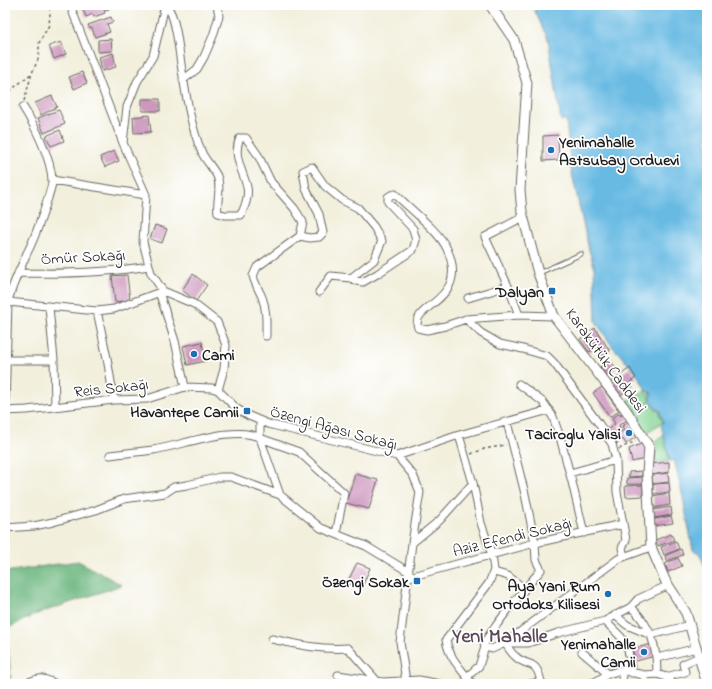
<svg xmlns="http://www.w3.org/2000/svg" width="712" height="689" font-family="'Indie Flower',sans-serif">
  <rect width="100%" height="100%" fill="#fff"/>
  <filter id="ink" filterUnits="userSpaceOnUse"><feTurbulence type="fractalNoise" baseFrequency=".025" numOctaves="2"/><feDisplacementMap in="SourceGraphic" scale="8" xChannelSelector="R" yChannelSelector="G"/><feConvolveMatrix kernelMatrix="1 2 1 2 8 2 1 2 1" color-interpolation-filters="sRGB"/></filter>
  <filter id="wash" filterUnits="userSpaceOnUse"><feTurbulence type="fractalNoise" baseFrequency=".012" numOctaves="4" result="noise"/><feDisplacementMap in="SourceGraphic" scale="16" xChannelSelector="R" yChannelSelector="G"/><feGaussianBlur stdDeviation="0.9" result="paint"/><feColorMatrix in="noise" values="0 0 0 0 0 0 0 0 0 0 0 0 0 0 0 0 0 1.4 0 .05"/><feComposite in="paint" operator="in"/></filter>
  <g filter="url(#wash)">
    <rect width="100%" height="100%" fill="#f2efdc"/>
    <path fill="#84d494" stroke="#507858" d="M645,390L647,395L651,393L652,395L649,397L651,400L633,411L627,401Z
      M650,401L656,410H658L660,412L659,413L663,422L646,433L633,412Z
      M664,436L669,461L655,463L656,445L653,442Z"/>
    <path fill="#6bb67e" stroke="#44694d" d="M78,561L122,585L34,615L6,629L11,678L5,680V572Z"/>
    <path fill="#68bae3" stroke="#426b80" d="M532,5H707V571L699,553L693,550L682,493L674,460L670,461L661,425L664,422L660,414L661,412L658,409H656L650,397L652,396V393L650,392L648,393L636,373L612,346L596,322L594,266L589,250L571,169L566,119L561,121L548,39Z"/>
    <g id="blocks">
      <path fill="#cd97be" d="M81,5H102L103,6L107,5L109,9L104,10L105,13L94,17L93,14L86,17Z
        M111,17L113,22L107,24L110,32L95,37L92,28L90,29L88,25Z
        M111,39L112,51L98,52V40Z
        M61,42L66,54L54,59L49,46Z
        M113,53L116,67L102,71L99,57Z
        M82,72L87,83L74,89L69,77Z
        M52,96L57,107L41,115L35,103Z
        M142,99H160V111H142Z
        M59,110L65,124L44,133L38,118Z
        M149,115L151,132L134,133L133,117Z
        M60,130L64,141L51,146L46,136Z
        M558,135L559,160L543,161V136Z
        M114,151L119,161L105,167L100,157Z
        M155,225L167,229L162,243L150,239Z
        M193,274L207,285L196,301L182,290Z
        M127,275L130,300L115,302L112,276Z
        M595,328L610,351L603,356L597,347L589,352L580,339Z
        M202,342L206,361L187,365L183,346Z
        M610,360L616,368L606,375L600,367Z
        M630,368L636,378L630,382L633,386L621,395L611,382Z
        M602,387L619,411L610,417L593,393Z
        M625,411L629,419L619,425L620,428L611,434L608,429L615,424L612,418L620,413L621,415Z
        M630,421L639,435L626,444L623,439L617,444L614,436L624,430L622,426Z
        M643,443L646,449L645,459L632,462L629,449Z
        M669,462V472L652,475L651,464Z
        M642,471V476L629,477V472Z
        M668,473L669,482L653,484L652,475Z
        M355,474L378,480L369,509L346,503Z
        M644,477V484H627V478Z
        M669,483L670,492L653,494V484Z
        M643,485V496L626,497L625,486Z
        M669,493L670,505L654,508L653,496Z
        M671,507L672,515L654,518L652,510Z
        M671,516L673,523L655,526L654,519Z
        M671,534L674,540L658,546L655,540Z
        M676,541L679,549L664,555L661,547Z
        M681,549L683,555L667,561L665,556Z
        M678,558L682,566L668,572L665,564Z
        M357,563L370,568L361,589L347,583Z
        M652,644L655,656L636,661L632,649Z"/>
    </g>
  </g>
  <g filter="url(#ink)">
    <use href="#blocks" fill-opacity="0" stroke="#67665f" stroke-width="1"/>
    <g fill="none" stroke-linecap="round" stroke-linejoin="round">
      <g stroke="#67665f" stroke-width="5.5">
        <path id="lane" d="M539,273L581,254"/>
      </g>
      <g stroke="#67665f" stroke-width="9">
        <path id="street" d="M70,5L123,143L146,195L143,242L151,273L163,291L194,304L217,322L226,345L224,369L218,390
          M183,80L197,69L204,57L213,36L219,16L217,5
          M123,143L127,107L137,82L153,56L163,14L164,9L168,8C176,17 179,51 181,64C186,95 190,124 202,153C206,161 213,168 217,176C222,188 216,201 218,213L225,215H241C245,206 249,197 247,187C243,171 232,155 240,138H246L258,155L271,182L294,208L303,222L300,236L257,267L253,276C255,284 259,290 262,297C267,310 266,323 266,336
          M52,180L146,195
          M300,236L310,238L319,237L323,233L319,214L306,189L303,171L312,167L325,186L342,200L358,208L374,227L382,241L374,260L351,278
          M18,273C62,274 105,273 149,266
          M159,292L175,341L185,387
          M319,292L331,276L351,278L356,281L363,282L377,274L413,250L416,240L413,229L388,202V197L391,195L395,194C409,208 440,232 447,249C471,302 409,304 418,328L427,330L445,326L466,319L519,315L554,316
          M468,298L508,286
          M5,300L8,302L97,311L114,309L163,291
          M49,307L54,360L55,407
          M97,311L107,358L114,400
          M519,315L508,286L485,237L523,217
          M466,319L481,333L500,344L523,349L547,356L554,363L599,424L612,444L616,460L617,492L626,540L622,548L624,556
          M5,360H54
          M519,384L543,402L553,417L560,437L572,482L584,533
          M5,407L8,302C12,284 20,270 27,253C36,236 42,217 48,198C49,193 52,187 52,181C52,160 34,124 23,107
          M5,411L27,410L114,400L147,399L185,387L212,388L218,390L237,409L249,416L268,424L397,456L413,475L420,492L412,543L400,642L406,681L408,684
          M260,421V438L299,452L344,493L336,534
          M507,422L525,494L535,543L536,560L541,570C521,593 501,617 484,643L485,647L492,649L505,643L618,559L651,547
          M459,435L473,483L481,523L492,555L494,570L489,583L446,640C449,659 462,669 472,684
          M110,455C124,453 139,452 153,450C181,446 236,424 260,438L280,495
          M397,456L459,435L549,410
          M570,473L616,460
          M5,528L34,526L53,522L96,510L124,499L165,493L174,487L187,485L220,477H231L280,495L321,528L366,546L409,572
          M412,543L440,520L473,483
          M494,572L508,576L525,589
          M409,577L535,543L623,524
          M631,607L638,599L669,585
          M615,615L627,625L651,635L690,625
          M605,621L621,637L628,650L632,673
          M272,639C298,645 322,650 348,648L377,681
          M505,643H528L558,633L605,621L631,607C651,626 657,646 657,674L666,677L673,684
          M505,643C508,647 511,653 515,656C528,669 536,657 541,682
          M582,652L608,674
          M657,658L697,648
          M621,670L623,681L625,684
          M338,675L383,682L419,680L440,684
          M644,675L645,684
          M467,677L479,666L485,647
          M666,677L685,672L683,664L699,657
          M29,684V682C41,677 44,678 56,684
          M530,684L541,682L543,684
          M587,684L595,682L608,674L621,670L644,675L657,674"/>
      </g>
      <g stroke="#67665f" stroke-width="11">
        <path id="secondary" d="M490,5L514,40L527,83L520,190L522,212L538,273L554,316L626,410L649,447L647,473L651,547L665,580L686,613L707,684"/>
      </g>
      <path stroke="#67665f" stroke-width="1.5" stroke-dasharray="3 3" stroke-linecap="butt" d="M5,95L32,73
        M24,101L32,73L39,57V43L49,25L50,14L49,5
        M619,449L636,441
        M471,454L484,449L506,445"/>
      <use href="#lane" stroke="#fff" stroke-width="3.5"/>
      <use href="#street" stroke="#fff" stroke-width="7"/>
      <use href="#secondary" stroke="#fff" stroke-width="9"/>
    </g>
  </g>
  <g fill="#1f6fb2" stroke="#fff" stroke-width="1.5">
    <circle cx="551" cy="150" r="4"/>
    <rect x="548" y="287" width="8" height="8" rx="2"/>
    <circle cx="194" cy="354" r="4"/>
    <rect x="243" y="407" width="8" height="8" rx="2"/>
    <circle cx="629" cy="433" r="4"/>
    <rect x="413" y="577" width="8" height="8" rx="2"/>
    <circle cx="608" cy="594" r="4"/>
    <circle cx="644" cy="652" r="4"/>
  </g>
  <g text-anchor="middle" stroke-width="3.5" stroke-linejoin="round" paint-order="stroke">
    <g font-size="16" font-weight="bold" fill="#1c1c1c" stroke="#fff" text-anchor="end">
      <text x="559" y="147" text-anchor="start">Yenimahalle<tspan x="559" dy="18">Astsubay Orduevi</tspan></text>
      <text x="544" y="297">Dalyan</text>
      <text x="202" y="360" text-anchor="start">Cami</text>
      <text x="239" y="417">Havantepe Camii</text>
      <text x="621" y="439">Taciroglu Yalisi</text>
      <text x="409" y="587">Özengi Sokak</text>
      <text x="600" y="591">Aya Yani Rum<tspan x="600" dy="18">Ortodoks Kilisesi</tspan></text>
      <text x="636" y="649">Yenimahalle<tspan x="636" dy="18">Camii</tspan></text>
    </g>
    <g font-size="16" fill="#1c1c1c" stroke="#fff">
      <text transform="translate(83 256) rotate(-3)" y="6">Ömür Sokağı</text>
      <text transform="translate(607 360) rotate(54)" y="6">Karakütük Caddesi</text>
      <text transform="translate(111 387) rotate(-6)" y="6">Reis Sokağı</text>
      <text transform="translate(334 427) rotate(15)" y="6">Özengi Ağası Sokağı</text>
      <text transform="translate(512 536) rotate(-14)" y="6">Aziz Efendi Sokağı</text>
    </g>
    <g font-size="20" font-weight="bold" fill="#5a4755" stroke="#fff">
      <text x="500" y="642">Yeni Mahalle</text>
    </g>
  </g>
  <rect width="712" height="689" fill="none" stroke="#fff" stroke-width="20"/>
</svg>
